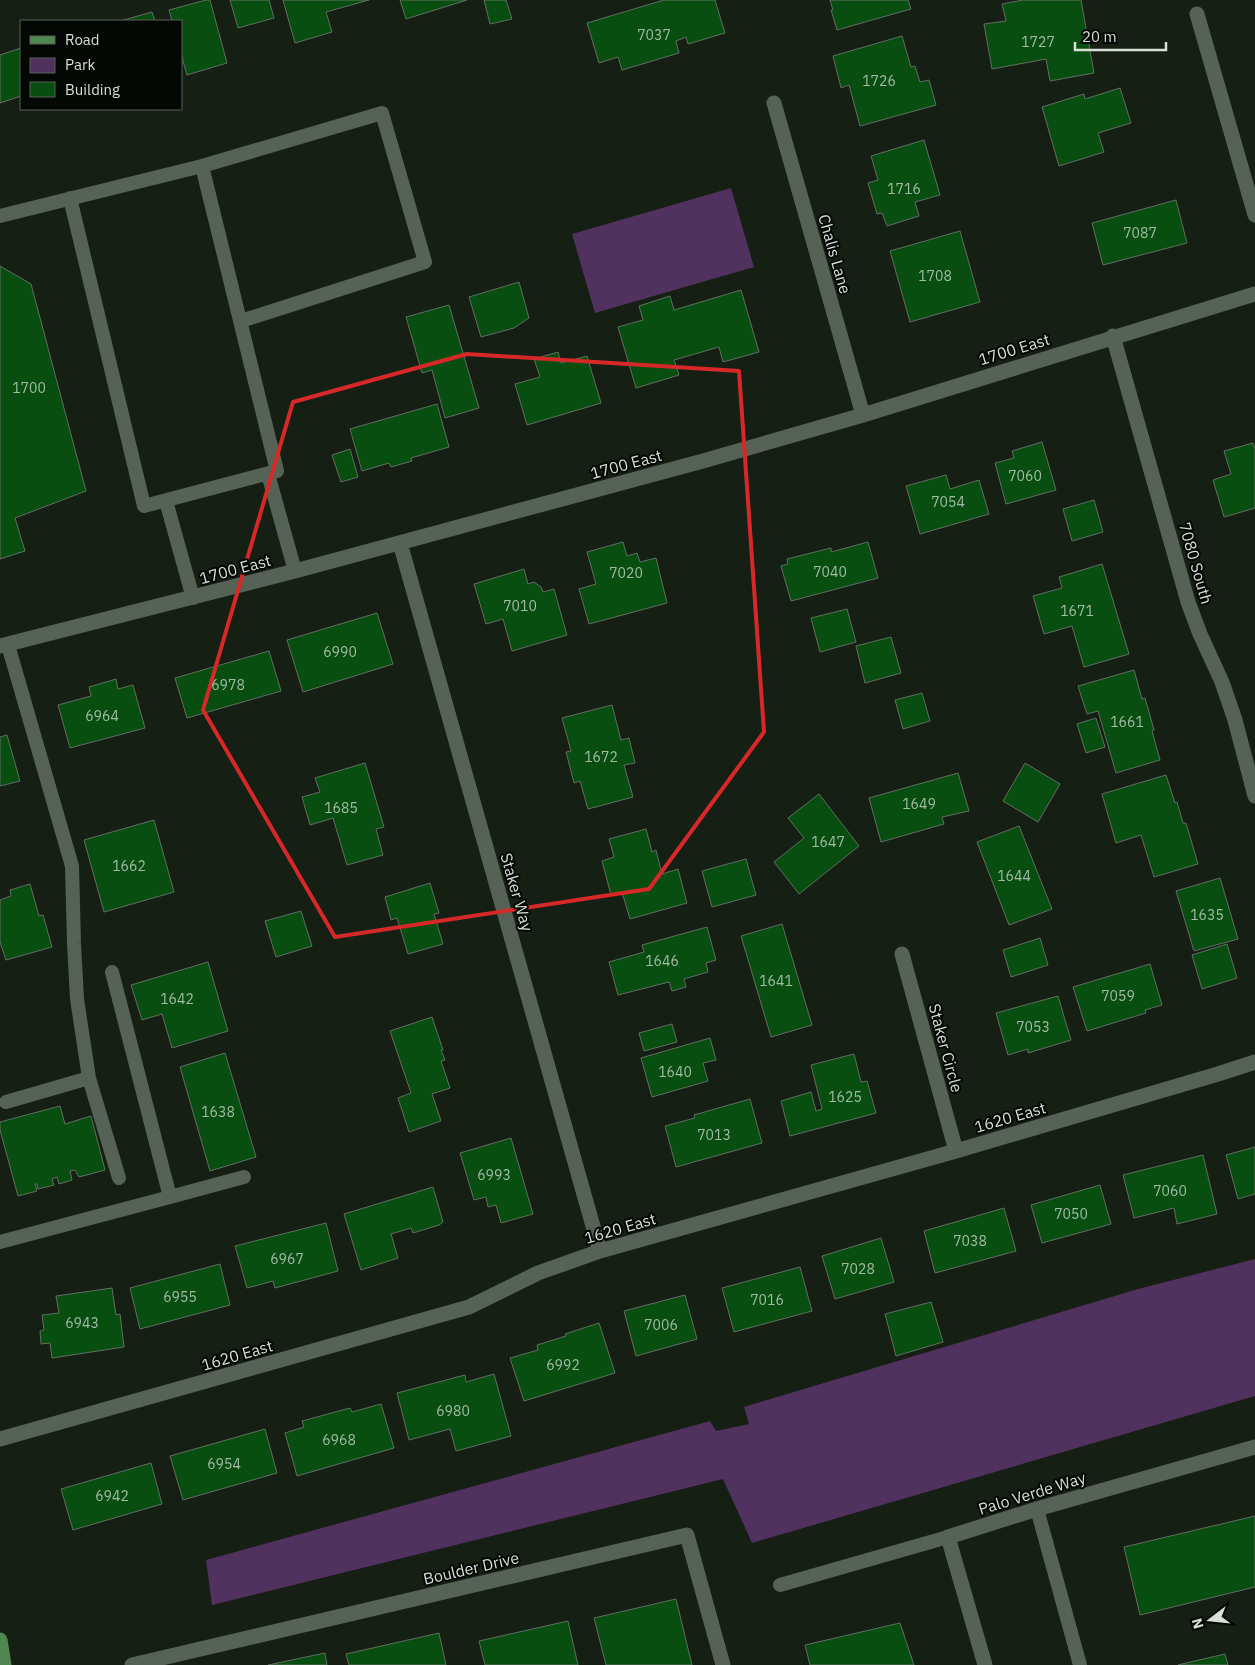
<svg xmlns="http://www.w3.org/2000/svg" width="1255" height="1665" font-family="'IBM Plex Sans',sans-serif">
  <rect width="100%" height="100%" fill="#151f14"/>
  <path fill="#51315e" d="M731,188L754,267L595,313L572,234Z
    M1255,1259V1396L752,1543L723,1479L212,1605L206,1560L710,1421L716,1431L749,1424L744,1407L1138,1289Z"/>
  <path fill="#084e11" stroke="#626e62" d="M206,0H210L227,63L187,75L181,54V21H172L169,10Z
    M230,0H269L274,18L238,28Z
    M283,0H369L326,12L332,32L295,43Z
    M400,0H467L406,19Z
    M484,0H506L512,19L490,24Z
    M664,0H715L725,33L688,44L686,37L676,41L679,53L622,70L618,57L599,63L587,23Z
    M830,0H908L911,9L837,30L831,10H833Z
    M1023,0H1081L1094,73L1050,81L1046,59L992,69L984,24L1006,21L1002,4Z
    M152,12L155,21H120Z
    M902,36L911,67L915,66L920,82L929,80L936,105L860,126L849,85L841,88L833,56Z
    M21,48V96L0,103V55Z
    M1120,88L1131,123L1098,133L1104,152L1059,166L1042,107L1084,94L1085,99Z
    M924,140L940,195L915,202L919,216L887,226L882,213L877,214L868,183L878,180L871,156Z
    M1176,200L1187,243L1103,265L1092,223Z
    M960,231L980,302L910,322L890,251Z
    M0,266L31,284L86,491L15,518L25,551L0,559Z
    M519,282L529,318L514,328L481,337L469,297Z
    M741,290L759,352L723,362L719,347L674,360L679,375L636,388L618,327L643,320L639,306L670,296L674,310Z
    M449,305L479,408L445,418L432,370L422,373L406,317Z
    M558,352L561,363L587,356L601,403L527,425L515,384L540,377L534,359Z
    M437,404L449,447L411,458L412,461L391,467L389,463L362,471L350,429Z
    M1042,442L1056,490L1006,504L995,463L1014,458L1012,451Z
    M1253,443L1255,449V508L1224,517L1213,480L1231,474L1224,451Z
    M350,449L358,477L341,482L332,455Z
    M946,475L950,489L979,480L989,514L920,534L906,486Z
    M1094,500L1103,532L1072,541L1063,509Z
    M623,542L627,556L637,553L640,562L656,558L667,603L589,624L579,589L596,584L587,552Z
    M868,542L878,578L791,601L781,566L788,564L787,559L831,548V552Z
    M1102,564L1129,654L1084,667L1072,626L1044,634L1033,596L1062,588L1059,577Z
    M524,569L528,584L534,582L541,587L543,592L554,589L567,635L512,651L503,619L486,624L474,584Z
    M847,609L856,642L820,652L811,618Z
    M377,613L393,664L303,692L287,640Z
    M891,637L901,673L865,683L856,646Z
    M269,651L281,691L187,718L175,678Z
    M1134,670L1142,699L1145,698L1154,730L1152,731L1160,760L1116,773L1098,711L1087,714L1078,686Z
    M116,679L118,689L133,685L145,728L70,748L58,705L91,696L89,687Z
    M922,693L930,721L903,729L895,700Z
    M612,705L621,740L629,738L635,763L624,765L633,797L588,809L580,781L574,783L566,752L571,751L562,718Z
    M1096,718L1105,747L1086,753L1077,724Z
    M7,735L20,781L0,786V737Z
    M365,763L384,827L376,829L383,855L347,865L333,818L310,825L302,797L320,792L315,778Z
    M1025,763L1060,784L1038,822L1003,801Z
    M958,773L969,811L942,817L944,824L881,842L869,798Z
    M1166,775L1175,803L1177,802L1183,823H1186L1198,864L1154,877L1141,835L1116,843L1102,794Z
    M819,794L859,846L799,894L774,862L804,838L788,818Z
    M154,820L174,892L104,912L84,840Z
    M1019,826L1052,909L1009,925L977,842Z
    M646,829L652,852L656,850L662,874L678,869L687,903L630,919L622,892L611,895L602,861L614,857L609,839Z
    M746,859L756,895L712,907L702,871Z
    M1220,878L1238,939L1194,951L1176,891Z
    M430,883L439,913L434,914L443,944L408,954L397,918L391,920L385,897Z
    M30,884L39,916L43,915L52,947L6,960L0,942V900L11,896L10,890Z
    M301,911L312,946L276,957L265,921Z
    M782,924L812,1025L771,1037L741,936Z
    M707,927L716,960L706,963L708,972L684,979L686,987L672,991L669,982L618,995L609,962L644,952L642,945Z
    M1040,938L1048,965L1011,977L1003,950Z
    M1227,944L1237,978L1202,989L1192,955Z
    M208,962L228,1031L172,1048L162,1014L142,1020L131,985Z
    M1150,964L1162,1005L1145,1010L1146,1013L1087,1031L1073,987Z
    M1058,996L1071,1040L1028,1053V1049L1008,1055L996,1013Z
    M432,1017L443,1050H441L445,1060L441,1061L450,1088L432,1094L441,1121L409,1132L398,1098L411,1093L390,1031Z
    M672,1024L677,1042L644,1051L639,1033Z
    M710,1038L716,1060L703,1063L708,1081L652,1097L641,1058Z
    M225,1053L256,1157L210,1171L180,1067Z
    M854,1054L861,1082L867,1081L876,1113L790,1136L781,1101L811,1092L816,1111L822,1109L811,1065Z
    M750,1099L762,1143L676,1167L665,1126L695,1118L694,1115Z
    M60,1106L65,1124L91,1116L105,1170L79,1177L75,1170L70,1171L72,1180L59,1184L57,1177L52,1179L54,1185L38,1189L37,1184H35L37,1191L18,1196L0,1130V1122Z
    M511,1138L533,1214L501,1223L496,1205L488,1207L486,1197L474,1200L460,1153Z
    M1255,1147V1194L1238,1199L1226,1155Z
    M1203,1155L1217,1214L1177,1224L1174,1208L1134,1218L1123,1175Z
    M1100,1185L1111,1224L1042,1243L1031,1205Z
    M433,1187L443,1222L439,1225L413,1233L411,1228L391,1234L398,1258L361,1270L344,1214Z
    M1004,1208L1016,1251L935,1273L924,1231Z
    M326,1223L338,1271L275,1288L273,1281L247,1288L235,1246Z
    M881,1238L894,1282L835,1299L822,1256Z
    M220,1264L230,1305L140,1329L130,1288Z
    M800,1267L812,1311L734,1332L722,1288Z
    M112,1288L116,1315L120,1314L124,1347L52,1358L50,1343L41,1344L40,1331L44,1330L42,1315L59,1313L56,1296Z
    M685,1295L697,1339L636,1356L624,1311Z
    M931,1302L943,1342L896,1356L885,1314Z
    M599,1323L615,1373L524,1401L510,1358L538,1350L537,1345L566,1336L565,1334Z
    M494,1374L511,1436L456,1451L450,1429L409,1440L397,1393L465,1375L466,1382Z
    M381,1404L394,1448L297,1476L285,1433L304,1427L302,1421L350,1408L352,1412Z
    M265,1429L277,1473L183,1500L170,1456Z
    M151,1463L162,1504L73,1530L61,1489Z
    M1255,1516V1587L1140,1615L1124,1547Z
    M676,1599L692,1665H606L594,1618Z
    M568,1621L578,1665H485L479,1641Z
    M900,1623L914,1665H810L805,1645Z
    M439,1633L446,1665H349L346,1654Z
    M325,1653L327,1665H268Z
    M1225,1654L1228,1665H1178L1186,1663Z"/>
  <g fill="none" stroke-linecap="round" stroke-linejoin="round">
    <path stroke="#566255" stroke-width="14" d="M202,166L382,113L425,262L241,321
      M0,216L202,166L277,471L144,506L70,198
      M268,474L295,571
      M166,501L193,598
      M8,645L72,866L74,943L77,999L89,1078L119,1178
      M6,1102L89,1078
      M170,1197L244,1177
      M0,1242L170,1197L112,972
      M1037,1509L1080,1665
      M780,1585L948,1537"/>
    <path stroke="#566255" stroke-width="15" d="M1197,14L1255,215
      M774,103L863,415
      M1113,336L1188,602L1200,634L1222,682L1235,720L1255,796
      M400,543L600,1251
      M0,646L295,571L703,461L863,415L1255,294
      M902,954L956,1151
      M0,1439L469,1307L538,1273L600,1251L956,1151L1218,1074L1255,1062
      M132,1665L687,1535L723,1665
      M985,1665L948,1537L1037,1509L1255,1447"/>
    <path stroke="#518852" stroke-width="15" d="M0,1640L4,1665"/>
  </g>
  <path fill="none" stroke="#d62828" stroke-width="4" stroke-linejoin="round" d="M467,354L739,371L764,732L649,889L335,937L203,710L293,402Z"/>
  <g text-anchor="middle" stroke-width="4" stroke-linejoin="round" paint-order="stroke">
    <g font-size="14" fill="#a4bba6">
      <text x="654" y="40">7037</text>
      <text x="1038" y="47">1727</text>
      <text x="879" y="86">1726</text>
      <text x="904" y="194">1716</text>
      <text x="1140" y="238">7087</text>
      <text x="935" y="281">1708</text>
      <text x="29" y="393">1700</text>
      <text x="1025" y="481">7060</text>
      <text x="948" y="507">7054</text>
      <text x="830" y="577">7040</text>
      <text x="626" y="578">7020</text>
      <text x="520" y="611">7010</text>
      <text x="1077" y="616">1671</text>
      <text x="340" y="657">6990</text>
      <text x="228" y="690">6978</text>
      <text x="102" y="721">6964</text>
      <text x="1127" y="727">1661</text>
      <text x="601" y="762">1672</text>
      <text x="919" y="809">1649</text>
      <text x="341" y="813">1685</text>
      <text x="828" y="847">1647</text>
      <text x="129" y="871">1662</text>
      <text x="1014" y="881">1644</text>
      <text x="1207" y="920">1635</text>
      <text x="662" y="966">1646</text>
      <text x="776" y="986">1641</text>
      <text x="1118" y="1001">7059</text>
      <text x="177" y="1004">1642</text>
      <text x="1033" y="1032">7053</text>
      <text x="675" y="1077">1640</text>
      <text x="845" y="1102">1625</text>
      <text x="218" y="1117">1638</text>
      <text x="714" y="1140">7013</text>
      <text x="494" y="1180">6993</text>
      <text x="1170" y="1196">7060</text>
      <text x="1071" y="1219">7050</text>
      <text x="970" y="1246">7038</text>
      <text x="287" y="1264">6967</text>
      <text x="858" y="1274">7028</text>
      <text x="180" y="1302">6955</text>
      <text x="767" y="1305">7016</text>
      <text x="82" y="1328">6943</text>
      <text x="661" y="1330">7006</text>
      <text x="563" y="1370">6992</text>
      <text x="453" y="1416">6980</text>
      <text x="339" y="1445">6968</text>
      <text x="224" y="1469">6954</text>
      <text x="112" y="1501">6942</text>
    </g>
    <g font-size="16" fill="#d8dfd8" stroke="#040804">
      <text transform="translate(835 254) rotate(74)" y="6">Chalis Lane</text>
      <text transform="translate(1014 349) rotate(-17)" y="6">1700 East</text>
      <text transform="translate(626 464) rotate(-15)" y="6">1700 East</text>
      <text transform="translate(1196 563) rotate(74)" y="6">7080 South</text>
      <text transform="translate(235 569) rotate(-15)" y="6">1700 East</text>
      <text transform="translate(517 892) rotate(74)" y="6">Staker Way</text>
      <text transform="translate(946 1048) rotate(75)" y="6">Staker Circle</text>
      <text transform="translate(1010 1117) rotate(-16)" y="6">1620 East</text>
      <text transform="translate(620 1228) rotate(-16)" y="6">1620 East</text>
      <text transform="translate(237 1355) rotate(-16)" y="6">1620 East</text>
      <text transform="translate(1032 1493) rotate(-17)" y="6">Palo Verde Way</text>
      <text transform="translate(471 1568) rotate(-13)" y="6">Boulder Drive</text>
    </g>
  </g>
  <rect x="20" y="20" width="162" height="90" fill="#040804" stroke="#595e59"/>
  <rect x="30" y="36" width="25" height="8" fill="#518852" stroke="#595e59"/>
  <text x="65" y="45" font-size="15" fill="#d8dfd8">Road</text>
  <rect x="30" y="58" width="25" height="15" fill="#51315e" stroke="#595e59"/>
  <text x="65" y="70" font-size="15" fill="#d8dfd8">Park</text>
  <rect x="30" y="82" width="25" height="15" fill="#084e11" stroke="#595e59"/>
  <text x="65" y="95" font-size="15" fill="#d8dfd8">Building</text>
  <g transform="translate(1210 1620) rotate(254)" stroke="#040804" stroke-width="4" paint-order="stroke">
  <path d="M0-4L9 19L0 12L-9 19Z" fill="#d8dfd8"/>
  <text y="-8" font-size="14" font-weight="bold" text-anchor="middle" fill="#d8dfd8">N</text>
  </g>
  <path d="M1075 42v8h91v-8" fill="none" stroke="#d8dfd8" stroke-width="2.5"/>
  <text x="1082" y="42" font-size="15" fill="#d8dfd8" stroke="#040804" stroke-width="4" paint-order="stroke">20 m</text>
</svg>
